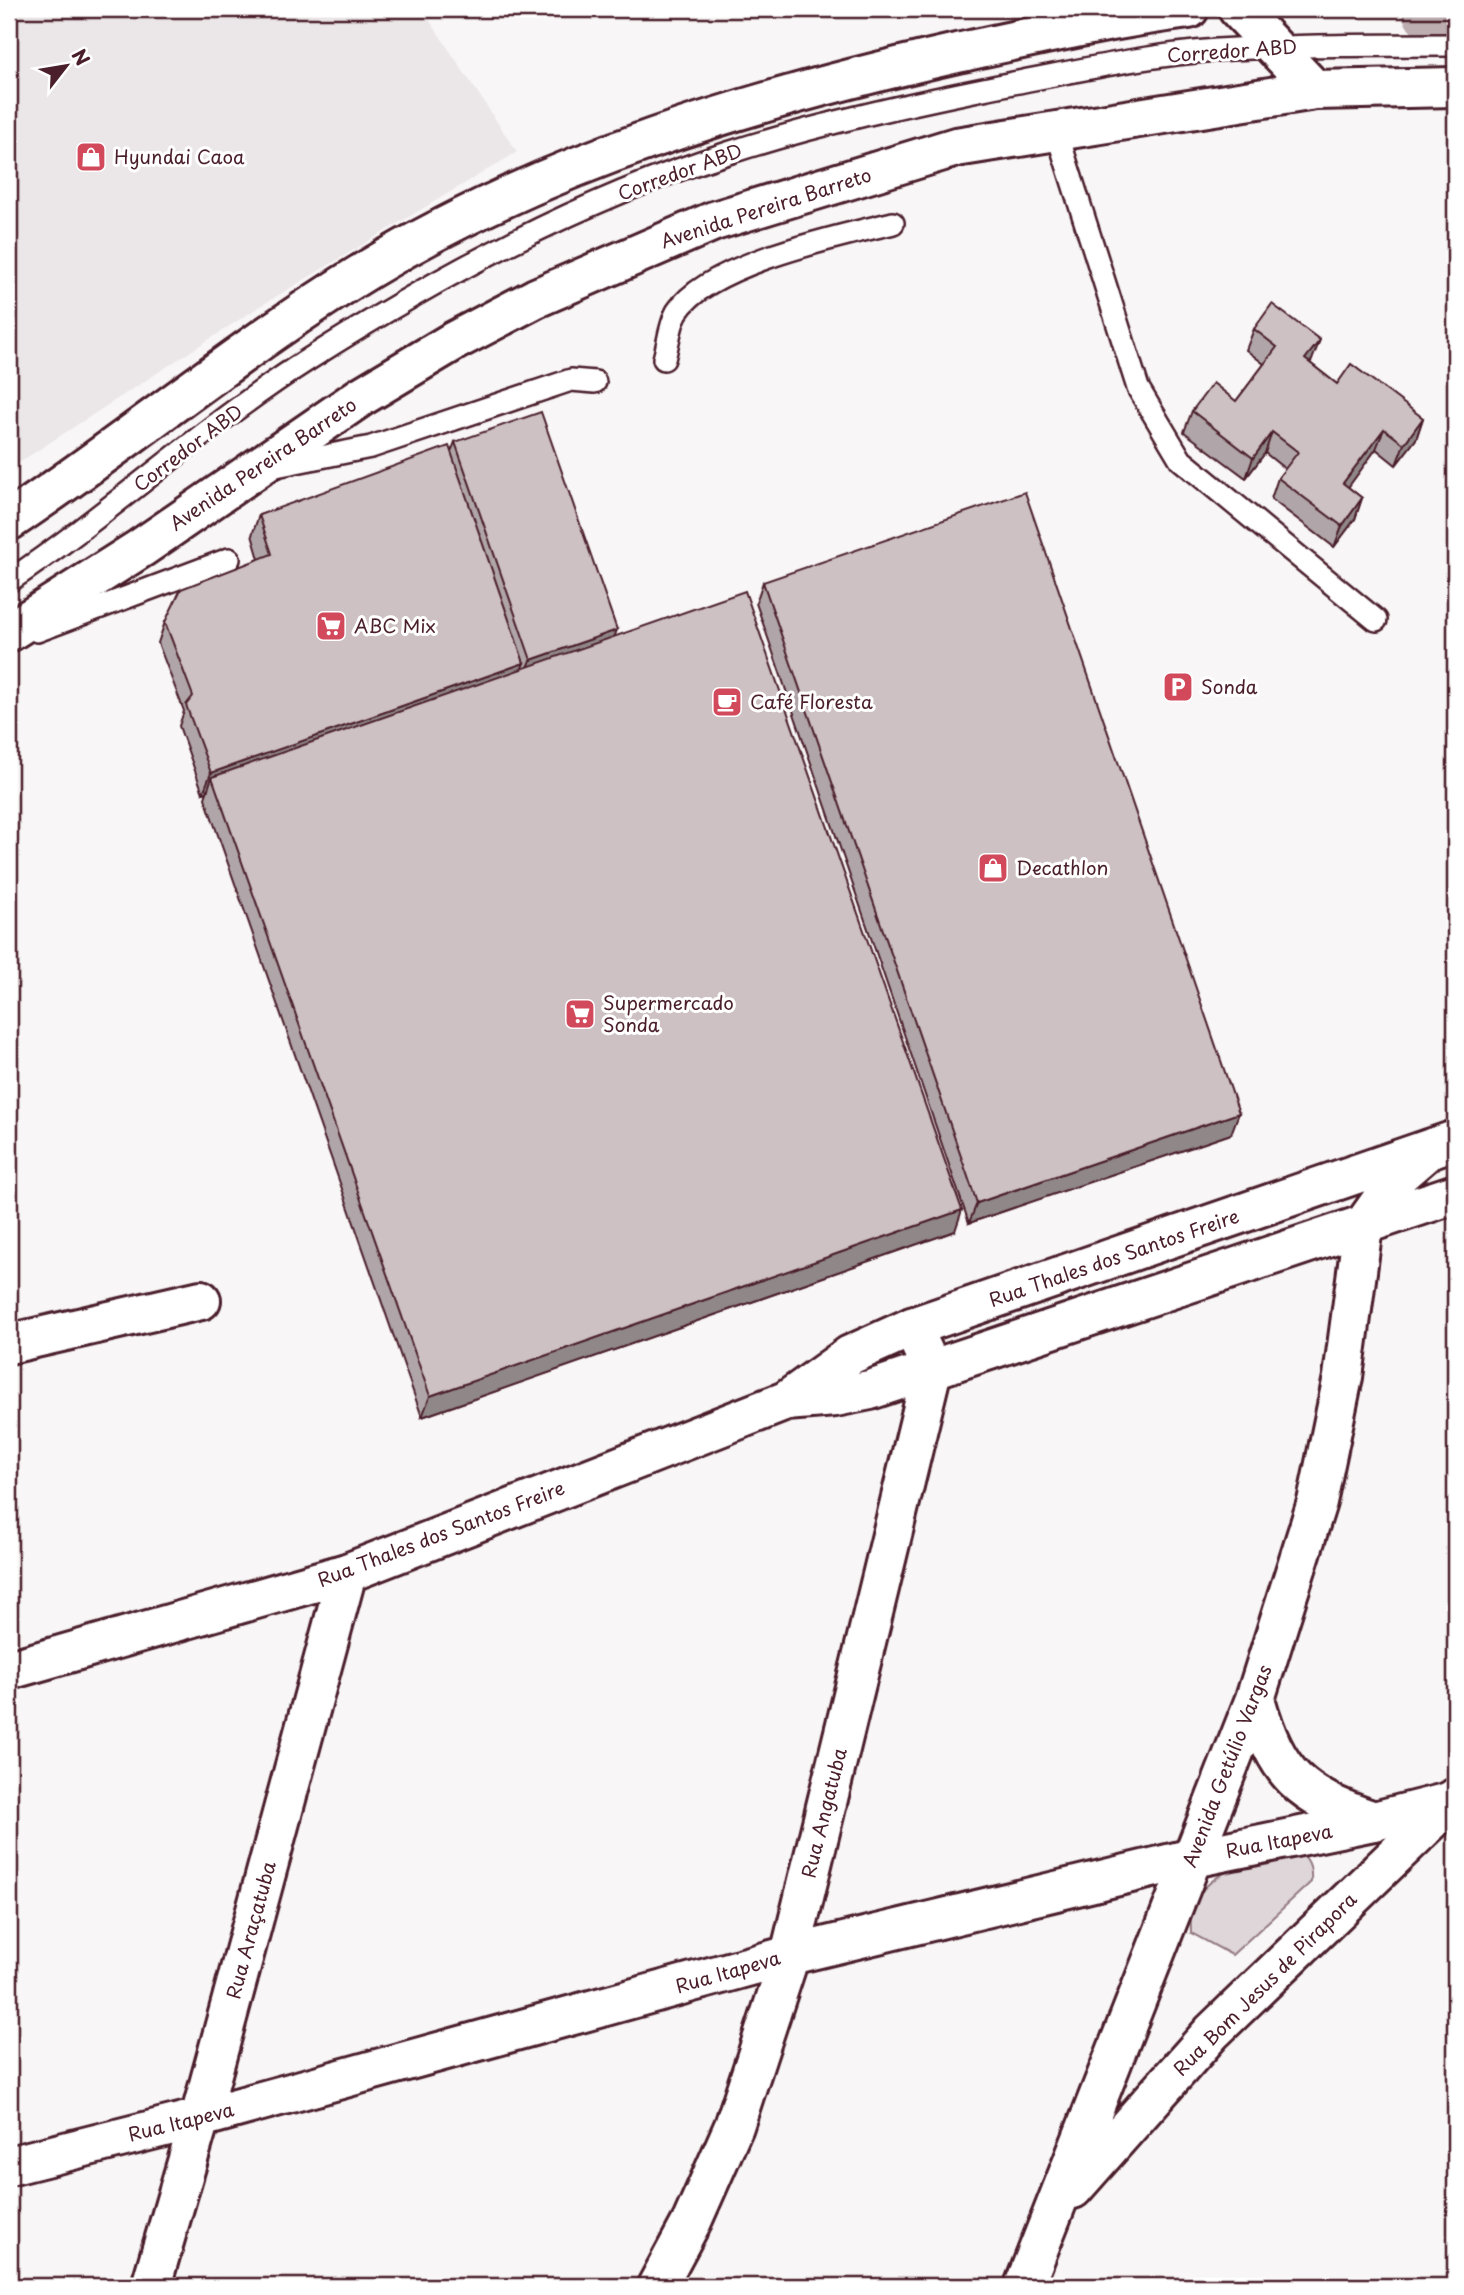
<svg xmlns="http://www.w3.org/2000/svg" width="1464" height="2295" font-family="'Playpen Sans',sans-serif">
  <rect width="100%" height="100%" fill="#f8f6f7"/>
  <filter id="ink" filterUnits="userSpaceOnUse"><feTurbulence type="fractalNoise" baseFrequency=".0143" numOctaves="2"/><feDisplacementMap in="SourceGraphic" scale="14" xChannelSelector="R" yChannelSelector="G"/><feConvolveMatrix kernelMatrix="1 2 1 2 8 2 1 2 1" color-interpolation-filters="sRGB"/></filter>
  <g filter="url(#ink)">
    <path fill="#ebe6e8" d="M9,9H422L517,152L262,305L12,467L9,461Z"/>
    <path fill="#ded6d9" stroke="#947a82" stroke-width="2" d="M1296,1849C1309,1858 1312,1866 1311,1882L1232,1955L1191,1933C1191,1926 1190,1917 1192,1910C1202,1870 1262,1857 1296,1849Z"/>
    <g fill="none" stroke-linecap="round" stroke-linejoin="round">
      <path stroke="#bdadb0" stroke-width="66" d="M1435,9L1455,27"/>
      <g stroke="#4a1f2b" stroke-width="26">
        <path id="lane" d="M1056,130L1138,388L1181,460L1376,620
          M664,359C668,345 670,324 677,312C707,264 840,236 893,223
          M276,466L371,447L571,380L595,382
          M9,581C112,512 204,426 309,359C440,276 580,200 728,153C821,123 918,102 1013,83C1081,70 1148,55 1217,50C1297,45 1376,45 1455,45
          M37,631L229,559"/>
      </g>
      <g stroke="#4a1f2b" stroke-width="44">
        <path id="street" d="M9,1344L201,1300
          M9,2166L200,2118L790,1955L1193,1858L1374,1821L1453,1801
          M151,2286L200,2118L347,1573
          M657,2286L692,2221L734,2126L790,1955L932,1370L912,1327"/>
      </g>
      <g stroke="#4a1f2b" stroke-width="44">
        <path id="secondary" d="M786,1401L850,1355L912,1327L1455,1140
          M9,1670L347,1573L786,1401L835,1397L870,1390L1455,1194
          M1255,1699C1277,1776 1299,1795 1374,1821
          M1073,2189L1212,2032L1455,1798
          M1024,2286L1255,1699L1317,1502L1343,1377L1363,1226L1400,1174L1429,1149"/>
      </g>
      <g stroke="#4a1f2b" stroke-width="44">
        <path id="primary" d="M1238,9L1315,90
          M9,521C130,440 244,345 369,269C547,161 755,99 957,53C1035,36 1111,19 1189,9
          M9,632L141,548L362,396L454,341L536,298L714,221L956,147L1315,90L1455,87"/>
      </g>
      <use href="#lane" stroke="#fff" stroke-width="21"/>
      <use href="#street" stroke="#fff" stroke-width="38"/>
      <use href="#secondary" stroke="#fff" stroke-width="38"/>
      <use href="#primary" stroke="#fff" stroke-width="38"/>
    </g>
    <path fill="#b0a6a9" stroke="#4a1f2b" stroke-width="2" d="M1254,329L1312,360L1310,363L1337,384L1423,418L1416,439L1396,465L1376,449L1348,487L1362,498L1355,519L1334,547L1271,499L1278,478L1285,469L1265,453L1246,478L1184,432L1192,411L1236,401L1264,364L1246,350Z
      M455,442L615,637L955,1231L422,1417L205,798L207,792L203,793L179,726L184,711L158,643L165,622L259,559L252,535L259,515L451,452Z
      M763,582L1231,1134L969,1223L756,603Z"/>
    <path fill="#908789" stroke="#4a1f2b" stroke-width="2" d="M1320,340L1312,360L1297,380L1305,359Z
      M1423,418L1416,439L1396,465L1404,444Z
      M1384,429L1376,449L1336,504L1343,483Z
      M1272,432L1265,453L1246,478L1253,458Z
      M1362,498L1355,519L1334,547L1342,526Z
      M617,630L609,651L523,681L531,660Z
      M524,663L516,683L212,777L207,792L203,793L211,773Z
      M1239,1113L1231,1134L969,1223L977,1203Z
      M962,1210L955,1231L422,1417L430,1396Z"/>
    <path fill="#cdc1c4" stroke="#4a1f2b" stroke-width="2" d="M1272,304L1320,340L1305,359L1337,384L1351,364L1423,418L1404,444L1384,429L1343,483L1362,498L1342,526L1278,478L1298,452L1272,432L1253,458L1192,411L1213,383L1236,401L1277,347L1254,329Z
      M541,412L617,630L531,660L455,442Z
      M449,446L524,663L211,773L186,705L193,696L165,622L181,589L272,554L259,515Z
      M1025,492L1239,1113L977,1203L763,582Z
      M745,591L962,1210L430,1396L212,777Z"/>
  </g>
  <defs>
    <g id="shop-square" transform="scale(1.575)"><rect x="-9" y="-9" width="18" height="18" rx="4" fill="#d1495b" stroke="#fff"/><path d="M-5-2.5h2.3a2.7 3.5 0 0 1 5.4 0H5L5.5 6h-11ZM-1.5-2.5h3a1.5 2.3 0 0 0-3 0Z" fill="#fff"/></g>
    <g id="supermarket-square" transform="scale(1.575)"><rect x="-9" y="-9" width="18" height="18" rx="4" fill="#d1495b" stroke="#fff"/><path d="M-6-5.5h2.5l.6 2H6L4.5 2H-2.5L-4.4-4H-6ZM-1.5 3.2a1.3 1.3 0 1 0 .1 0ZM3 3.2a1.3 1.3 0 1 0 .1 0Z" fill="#fff"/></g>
    <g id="parking-square" transform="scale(1.575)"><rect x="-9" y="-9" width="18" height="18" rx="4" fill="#d1495b" stroke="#fff"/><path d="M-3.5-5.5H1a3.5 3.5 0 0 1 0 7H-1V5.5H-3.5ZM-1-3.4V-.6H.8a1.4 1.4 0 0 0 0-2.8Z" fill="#fff"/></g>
    <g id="cafe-square" transform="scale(1.575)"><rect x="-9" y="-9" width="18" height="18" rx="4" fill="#d1495b" stroke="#fff"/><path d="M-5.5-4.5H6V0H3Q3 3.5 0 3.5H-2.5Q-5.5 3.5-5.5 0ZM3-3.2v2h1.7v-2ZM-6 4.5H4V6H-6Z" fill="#fff"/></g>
  </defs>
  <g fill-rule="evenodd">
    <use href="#shop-square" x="91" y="157"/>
    <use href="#supermarket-square" x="331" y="626"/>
    <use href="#parking-square" x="1178" y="687"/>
    <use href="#cafe-square" x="727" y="702"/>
    <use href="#shop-square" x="993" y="868"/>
    <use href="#supermarket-square" x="580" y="1014"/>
  </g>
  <g text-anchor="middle" stroke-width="6" stroke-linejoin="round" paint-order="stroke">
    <g font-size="19" fill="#4a1f2b" stroke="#fff">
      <text transform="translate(1232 51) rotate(-4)" y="7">Corredor ABD</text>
      <text transform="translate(680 172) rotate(-20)" y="7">Corredor ABD</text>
      <text transform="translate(766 208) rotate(-18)" y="7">Avenida Pereira Barreto</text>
      <text transform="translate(188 448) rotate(-37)" y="7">Corredor ABD</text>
      <text transform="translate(263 464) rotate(-34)" y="7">Avenida Pereira Barreto</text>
      <text transform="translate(1114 1258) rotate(-19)" y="7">Rua Thales dos Santos Freire</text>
      <text transform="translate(441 1534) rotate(-21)" y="7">Rua Thales dos Santos Freire</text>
      <text transform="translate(1227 1766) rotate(-69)" y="7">Avenida Getúlio Vargas</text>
      <text transform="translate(824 1813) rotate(-76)" y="7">Rua Angatuba</text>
      <text transform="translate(1279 1841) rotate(-11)" y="7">Rua Itapeva</text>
      <text transform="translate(251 1930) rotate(-75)" y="7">Rua Araçatuba</text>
      <text transform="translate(728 1972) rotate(-16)" y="7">Rua Itapeva</text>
      <text transform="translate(1265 1984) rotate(-45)" y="7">Rua Bom Jesus de Pirapora</text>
      <text transform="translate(181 2122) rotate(-14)" y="7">Rua Itapeva</text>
    </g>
    <g font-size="19" fill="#4a1f2b" stroke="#fff" text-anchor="start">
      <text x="114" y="164">Hyundai Caoa</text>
      <text x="354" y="633">ABC Mix</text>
      <text x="1201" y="694">Sonda</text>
      <text x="750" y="709">Café Floresta</text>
      <text x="1016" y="875">Decathlon</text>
      <text x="603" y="1010">Supermercado<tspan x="603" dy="22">Sonda</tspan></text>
    </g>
  </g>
  <rect width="1464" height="2295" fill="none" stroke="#fff" stroke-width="35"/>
  <rect x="18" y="18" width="1429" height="2260" fill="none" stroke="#4a1f2b" stroke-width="2.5" filter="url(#ink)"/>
  <g transform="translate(66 66) rotate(59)" stroke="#ffffff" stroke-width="5" paint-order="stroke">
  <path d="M0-5L12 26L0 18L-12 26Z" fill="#4a1f2b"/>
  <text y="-10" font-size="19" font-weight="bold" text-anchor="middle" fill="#4a1f2b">N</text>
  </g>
</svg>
